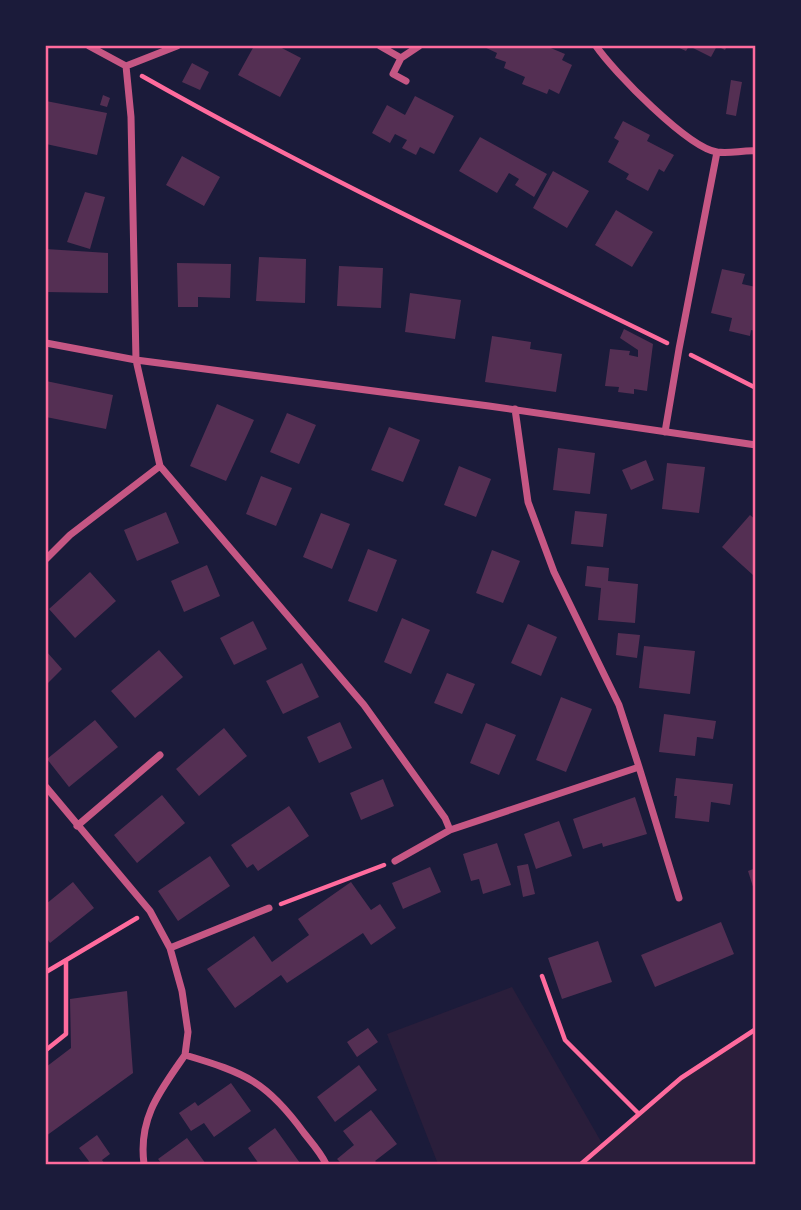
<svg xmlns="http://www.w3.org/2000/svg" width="801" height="1210" font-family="Barlow,sans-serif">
  <rect width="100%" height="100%" fill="#1b1b3a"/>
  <path fill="#2a1e3b" d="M512,987L603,1145L681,1079L755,1030V1164H438L387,1034Z"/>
  <path fill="#542f53" d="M254,46H278L301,58L280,97L238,75Z
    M482,46H546L565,54L562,60L572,65L559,94L549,89L547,94L522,84L525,77L504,68L506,62L495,58L497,53Z
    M675,46H727L725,50L717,46L711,57L689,46L686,51Z
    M192,63L209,72L200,90L182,82Z
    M731,80L742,82L736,116L726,114Z
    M103,95L110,98L107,107L100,105Z
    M415,96L454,116L434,154L420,147L416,155L402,148L407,140L395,134L390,143L372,133L387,105L405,115Z
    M46,101L107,113L97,155L46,144Z
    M623,121L650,135L647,141L674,155L664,172L659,169L648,191L626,179L629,174L608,162L619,141L614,138Z
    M480,137L547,174L534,197L515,185L519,179L509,173L497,193L459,171Z
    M182,156L220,177L204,206L166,185Z
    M553,171L589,191L567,228L533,208Z
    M85,192L105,197L90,249L67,242Z
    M616,210L653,232L632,267L595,245Z
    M46,249L108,253V293L46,292Z
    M259,257L306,259L305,303L256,301Z
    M177,263L231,264L230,298L198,297V307H178Z
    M339,266L383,268L381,308L337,306Z
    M722,269L745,274L742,284L756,287V331L751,330L750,336L729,331L732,318L711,313Z
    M410,293L461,300L455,339L405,332Z
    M624,329L653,344L647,391L634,389V394L618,392L619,387L605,386L610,349L630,351L629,355L638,357V350L620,338Z
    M492,336L531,342L530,349L562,354L556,392L485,382Z
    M46,381L113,395L106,429L46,417Z
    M217,404L254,420L226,481L190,466Z
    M287,413L316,425L299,464L270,452Z
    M389,427L420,440L403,482L371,470Z
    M558,448L595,453L590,494L553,490Z
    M646,460L654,480L631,490L622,470Z
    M667,463L705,467L699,513L662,509Z
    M459,466L491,479L476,517L444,505Z
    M261,476L292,488L276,526L246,514Z
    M575,511L607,514L603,547L571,544Z
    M166,512L179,543L137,561L124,530Z
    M321,513L350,524L332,569L303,557Z
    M750,515L756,520V572L753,575L722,547Z
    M368,549L397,560L377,612L348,601Z
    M492,550L520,561L503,603L476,593Z
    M207,565L220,596L184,612L171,581Z
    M587,566L609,568L608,581L638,584L635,623L598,620L601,588L585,586Z
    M90,572L116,601L75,638L49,609Z
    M402,618L430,630L411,674L384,662Z
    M253,621L267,649L234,665L220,638Z
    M528,624L557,637L541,676L511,663Z
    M618,633L640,635L637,658L616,655Z
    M644,646L695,651L690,694L639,688Z
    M159,650L183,677L135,718L111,691Z
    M46,651L62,669L46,685Z
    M302,663L319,697L283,714L266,681Z
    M447,673L475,684L462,714L434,703Z
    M561,697L592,709L566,772L536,760Z
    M664,714L716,721L713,739L697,737L695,756L659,752Z
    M95,720L118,747L69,787L47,759Z
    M340,722L352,748L319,763L307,737Z
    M486,723L516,735L499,775L470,763Z
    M224,728L247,756L199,796L176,769Z
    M676,778L733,784L730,805L711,802L709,822L675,818L677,796H674Z
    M383,779L394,806L361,820L350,793Z
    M162,795L185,823L137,863L114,835Z
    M635,797L647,834L603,847L602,843L583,849L573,819Z
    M289,806L309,836L258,871L253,864L247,868L231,845Z
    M559,821L572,856L536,869L524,834Z
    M497,843L511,885L483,894L479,879L471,881L463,854Z
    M210,856L230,886L178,921L158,891Z
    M528,864L535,894L523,897L517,866Z
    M430,867L441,892L403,909L392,883Z
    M756,868V893H755L748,871Z
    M73,882L94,908L50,943L46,937V904Z
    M351,882L371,910L380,904L396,928L371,945L363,933L287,983L281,975L235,1008L207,969L254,936L272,962L309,935L298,919Z
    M721,922L734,954L655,987L641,955Z
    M598,941L612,982L562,999L548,958Z
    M127,991L133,1073L46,1136V1067L71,1048L70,999Z
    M368,1028L378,1042L357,1057L347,1042Z
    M359,1065L377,1090L335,1122L317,1097Z
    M231,1083L251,1111L214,1137L204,1123L191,1131L179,1113L195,1102L198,1106Z
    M371,1110L397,1144L375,1161L378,1164H342L337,1159L354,1145L343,1131Z
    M275,1128L300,1163L297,1164H259L248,1148Z
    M97,1135L110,1154L102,1160L105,1164H91L79,1148Z
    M187,1138L206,1164H162L158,1159Z"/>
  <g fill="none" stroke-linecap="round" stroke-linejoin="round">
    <path stroke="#ff6b9d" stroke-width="4.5" d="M142,76C313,173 491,257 667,343
      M691,355L756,388
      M281,904L384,865
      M46,972L137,918
      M542,976L565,1040L639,1114
      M46,1050L66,1034V961
      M581,1164L681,1078L756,1029"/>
    <path stroke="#c65784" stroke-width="7" d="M89,46L126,66L131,117L136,360L160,466L364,705L445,818L450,830L639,767L619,705L554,572L528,502L515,409
      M380,46L401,58
      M596,46C613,71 688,148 717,152C730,154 743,150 756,151
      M126,66L177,46
      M406,81L393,74L401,58L419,46
      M46,343L136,360L489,406L756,445
      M665,432L679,349L717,152
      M46,559L70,535L160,466
      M639,767L679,898
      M46,787L150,911L170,948L182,991L188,1032L185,1055
      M77,826L160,755
      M395,861L450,830
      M170,948L269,908
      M144,1164C138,1118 160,1091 185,1055C246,1073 267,1082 304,1133C312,1143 321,1153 326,1164"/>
  </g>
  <rect width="801" height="1210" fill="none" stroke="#1b1b3a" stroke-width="94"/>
  <rect x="47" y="47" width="707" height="1116" fill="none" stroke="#ff6b9d" stroke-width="2.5"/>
</svg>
